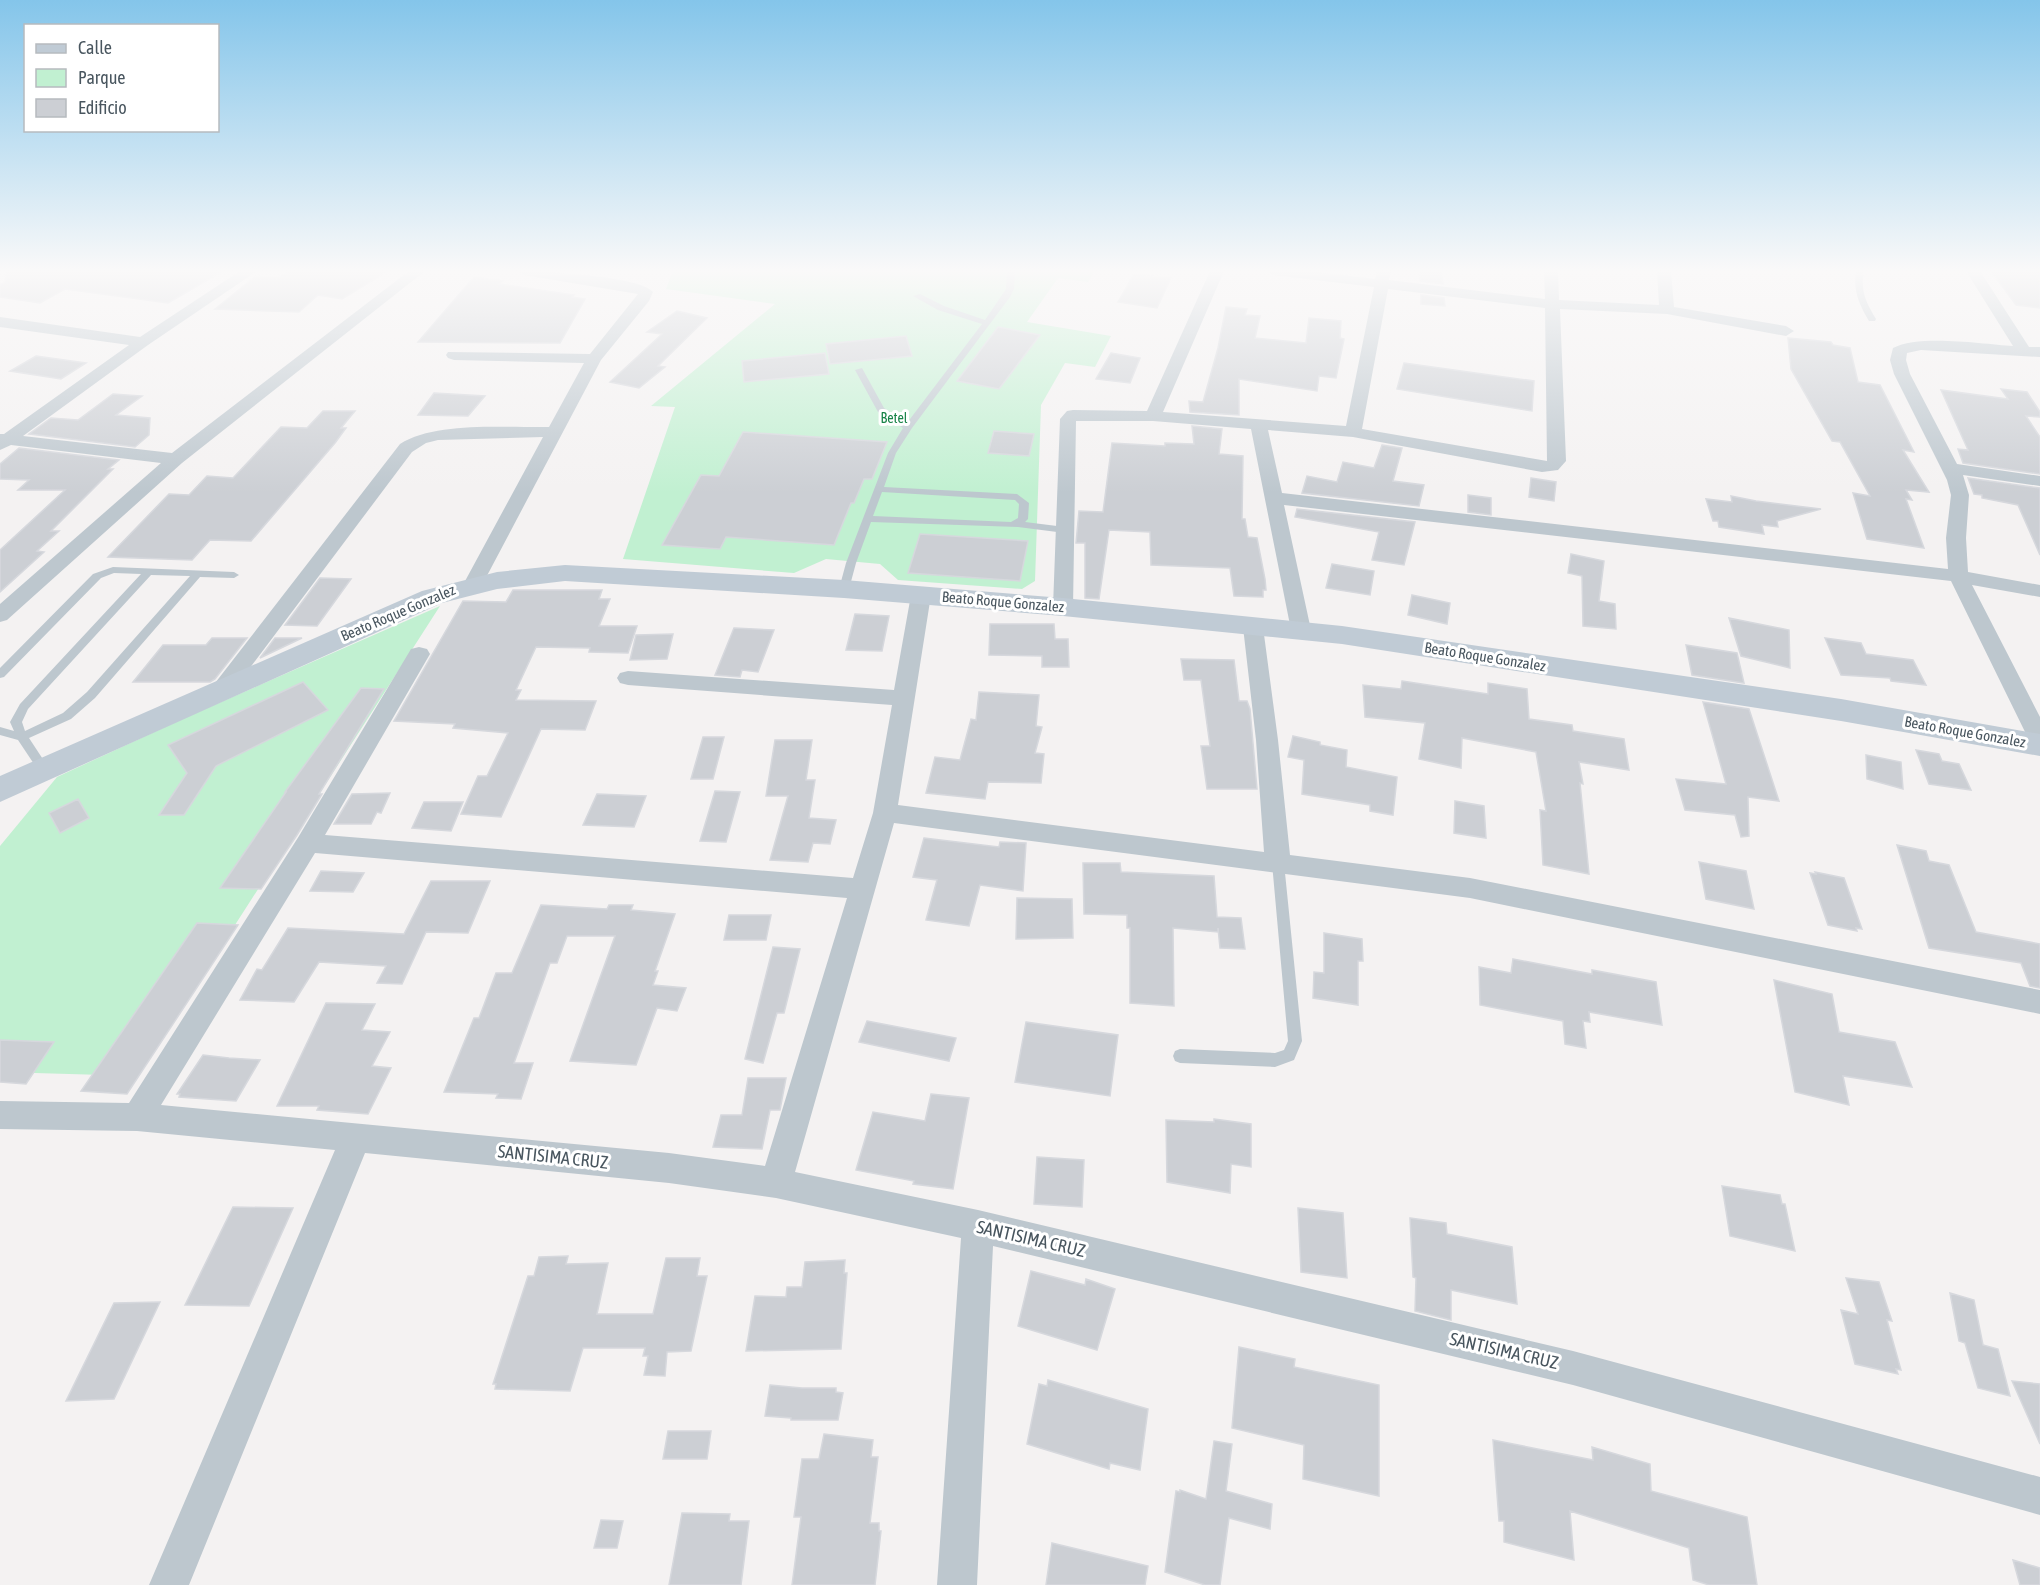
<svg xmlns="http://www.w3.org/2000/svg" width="2040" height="1585" font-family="'Asap Condensed',sans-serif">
  <rect width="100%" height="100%" fill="#f4f2f2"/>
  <path fill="#c1f0d1" d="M673,271H1094L1088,282L1058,278L1027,322L1111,336L1095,367L1065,363L1041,405L1035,581L1022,589L898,580L880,564L826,559L794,573L623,559L675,407L651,406L775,304L666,289Z
    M440,606L138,1076L0,1072V846L57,777L189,716Z"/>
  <path fill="#cccfd4" stroke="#d6d8dd" stroke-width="1.5" d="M6,271H223L168,303L65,289L40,303L0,297V285L5,282Z
    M290,271H388L342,299L318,295L299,312L215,309L256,276L277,278Z
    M1419,271H1441L1443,284L1420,281Z
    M1991,271H2040V308L2016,305Z
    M1134,274L1171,278L1157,308L1118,302Z
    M474,277L503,281L499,284L574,295L572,297L585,299L560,343L418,342Z
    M1421,295L1444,298L1445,306L1421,304Z
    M1226,307L1247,309L1245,315L1260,316L1255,338L1306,343L1309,318L1341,321L1340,338L1344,339L1336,378L1319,376L1317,391L1239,379V415L1190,412L1189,401L1203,402L1218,348Z
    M677,311L707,318L658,366L665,367L639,388L610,382L662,334L647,332Z
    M998,327L1040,335L999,389L957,381Z
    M906,336L912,356L830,364L826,344Z
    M1788,338L1831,342L1833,345L1850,348L1858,382L1880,385L1914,452L1903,450L1929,492L1906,490L1912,500L1906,499L1924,548L1867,539L1853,493L1870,496L1840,442L1832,441L1791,369Z
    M825,353L829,374L744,382L742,361Z
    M1111,353L1140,358L1130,383L1096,379Z
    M36,356L86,363L61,379L10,371Z
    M1404,363L1534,381L1532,411L1397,389Z
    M2001,389L2027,392L2040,412V417L2026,416L2040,437V474L1963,463L1958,449L1968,450L1941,390L2008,399Z
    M434,393L485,396L468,416L418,415Z
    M113,394L142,396L116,415L150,418L149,435L135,447L29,434L51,418L78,420Z
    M323,411H355L341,428H346L335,443L251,541L210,540L192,560L108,557L169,494L189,495L207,476L233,478L281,427L307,428Z
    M1192,426L1222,429L1219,454L1243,456L1242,519H1245L1248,537L1257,538L1265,579L1266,590H1263V597L1234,596L1230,568L1151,565L1150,532L1109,530L1099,599L1085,598V543H1076L1079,511L1103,512L1112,443L1165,446V443L1194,444Z
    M994,431L1034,434L1029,456L988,453Z
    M743,432L887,442L872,479H864L854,503H851L834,545L726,537L720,549L662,545L701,475L719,476Z
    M1382,445L1402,448L1393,481L1424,485L1419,506L1302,493L1307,476L1337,482L1343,462L1374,468Z
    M19,448L119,460L108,469H113L51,531H59L37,551L44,552L0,592V550L65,490H18L29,480L0,479V464Z
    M1531,478L1556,482L1554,501L1529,497Z
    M1968,478L2040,488V555L2018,505L1982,498V495L1974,494Z
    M1468,495L1491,498V515L1468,512Z
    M1731,496L1756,501L1821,509L1777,521L1778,527L1762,525L1764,534L1719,527L1718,521H1713L1706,499L1732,502Z
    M1297,509L1415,522L1404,565L1372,560L1379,532L1295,517Z
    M920,534L1028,541L1020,581L908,573Z
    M1571,554L1604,561L1599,601L1615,604L1616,629L1583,626L1582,576L1568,573Z
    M1332,564L1374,571L1370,595L1326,588Z
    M320,578L351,579L317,626L285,625Z
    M513,590H602L599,599H610L599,626H637L628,653L589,652L590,648L536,647L516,690H521L516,700L596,701L585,730L541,729L501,817L461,814L478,776H487L508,733L453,728L455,724L394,721L463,601L506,602Z
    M1412,595L1450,603L1447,624L1408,615Z
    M855,614L889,616L882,651L846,650Z
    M1729,618L1789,630L1790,668L1741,656Z
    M990,624H1054L1055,639H1068L1069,667H1042V656L989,655Z
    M734,628L774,630L758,672L742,670L740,677L715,675Z
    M673,634L667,659L630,660L636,635Z
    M212,638H247L215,679L210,682H133L163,645H206Z
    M275,638H302L260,658Z
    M1825,638L1861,643L1866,654L1913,660L1926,685L1891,681L1890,678L1841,675Z
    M1686,645L1737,653L1744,683L1692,675Z
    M1181,659L1234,660L1239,701H1247L1250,709L1257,789H1207L1201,746H1210L1201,680H1184Z
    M1402,681L1488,694V683L1527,689L1529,719L1572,725L1573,731L1624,739L1629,770L1579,762L1583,784L1580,783L1589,874L1543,865L1540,810L1546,811L1536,752L1462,738L1461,768L1419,759L1425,723L1365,717L1363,685L1401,689Z
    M303,682L328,710L216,766L184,815H159L187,773L168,745Z
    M361,688L384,689L319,794H322L297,835L261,889L220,888L286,792H285Z
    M979,692L1039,695L1036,726L1042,727L1035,753L1044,754L1041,783L988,782L985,799L926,793L935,757L960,760L971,719L976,720Z
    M1703,702L1749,709L1779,801L1748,797L1749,836L1741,837L1735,815L1685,810L1676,779L1726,784Z
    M1293,736L1320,742V745L1347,750L1346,767L1397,777L1393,815L1370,811V805L1302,794L1304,760L1288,757Z
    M703,737H724L713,779H691Z
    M775,740H812L806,780H815L809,818L836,820L830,844L813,843L808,862L770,860L788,796H766Z
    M1916,750L1939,754L1942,761L1959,764L1971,790L1929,784Z
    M1866,755L1901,762L1903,789L1867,779Z
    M715,791L740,792L726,842L700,841Z
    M390,793L381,813L377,812L371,824H334L352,794Z
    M597,794L646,796L634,827L583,825Z
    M78,799L89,818L60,833L49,813Z
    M1455,801L1484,806L1486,838L1454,833Z
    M424,802H463L451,831L412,828Z
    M924,838L999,847L1000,842L1026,843L1023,891L980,885L969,926L926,920L937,880L913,877Z
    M1897,845L1926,851L1929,861L1949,865L1976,932L2040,944V988L2030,986L2021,963L1929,948Z
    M1699,862L1746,871L1754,909L1706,899Z
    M1083,863H1120L1121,872L1214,876L1217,917L1241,918L1245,949L1220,948L1218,928V932L1173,928L1174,1006L1130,1003V928H1127V915L1084,914Z
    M321,871L364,873L353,892L310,891Z
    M1815,872L1844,878L1862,929L1856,928L1857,931L1828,925L1810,873L1816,874Z
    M431,881H490L468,933L426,932L402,984L377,983L386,966L319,962L294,1002L240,1000L257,969L262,970L288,928L404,934Z
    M1017,898L1072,899L1073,938L1016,939Z
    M541,905L607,909L609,905H633L631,910L675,914L655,971H658L653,985L686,988L677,1011L657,1008L636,1065L570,1061L615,936H567L557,963H550L514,1063H533L521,1099L496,1098L498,1094L444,1092L474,1018H479L496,973H512Z
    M729,915H771L766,940H724Z
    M197,923L238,925L127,1094L81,1091Z
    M1324,933L1362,939L1363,961H1358V1005L1313,998L1314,972L1324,973Z
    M773,947L800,949L784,1013H777L763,1063L745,1059Z
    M1513,959L1592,974V970L1656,982L1662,1025L1589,1012L1590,1022L1583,1021L1586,1048L1565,1044L1563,1021L1480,1005L1479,967L1511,973Z
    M1774,980L1832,994L1839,1032L1895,1042L1912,1087L1843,1076L1849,1105L1795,1092Z
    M326,1003L375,1004L362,1030L390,1032L372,1066L391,1068L368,1114L317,1110L319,1106H277Z
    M867,1021L956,1038L949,1061L859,1042Z
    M1026,1022L1118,1035L1110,1096L1015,1082Z
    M0,1040L54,1042L26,1084L0,1082Z
    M203,1055L229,1058L260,1060L236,1101L179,1097L180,1094H177Z
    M748,1078H786L780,1110H770L762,1149L713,1147L721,1115H742Z
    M931,1094L969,1098L953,1189L913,1184L914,1181L856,1170L873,1112L925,1121Z
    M1214,1119L1251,1124V1167L1231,1164L1230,1193L1167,1182L1166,1120L1214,1122Z
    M1037,1157L1084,1160L1082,1207L1034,1204Z
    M1722,1186L1780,1195L1782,1204H1785L1795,1251L1730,1236Z
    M233,1207L293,1208L249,1306L185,1305Z
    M1298,1208L1343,1213L1347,1278L1301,1272Z
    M1410,1218L1446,1223L1447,1234L1512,1247L1517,1304L1451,1290V1320L1415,1311L1416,1278L1413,1277Z
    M568,1256L566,1264L608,1263L597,1314H653L666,1258H700L697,1276H707L691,1351L667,1352L665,1376L644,1375L648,1356H643L645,1348H583L570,1391L495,1389L496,1384H493L528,1276H534L539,1257Z
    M845,1260L844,1273H847L841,1349L746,1351L755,1296L786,1297L787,1287H802L805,1262Z
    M1031,1271L1085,1285L1086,1279L1115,1289L1097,1350L1018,1326Z
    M1846,1278L1879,1282L1892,1321L1887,1320L1901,1370L1896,1369L1898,1374L1855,1364L1841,1310L1858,1314Z
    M1950,1293L1974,1300L1983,1345L1998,1349L2010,1396L1978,1388L1965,1343L1959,1341Z
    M160,1302L114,1399L66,1401L114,1303Z
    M1239,1347L1295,1359L1294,1367L1379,1385V1496L1303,1479L1304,1445L1232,1428Z
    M1048,1380L1148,1409L1140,1470L1110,1463L1109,1469L1027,1444L1039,1384L1047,1386Z
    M2012,1381L2040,1384V1444Z
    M770,1385L802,1388H836V1392L843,1393L838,1420H791V1418L765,1416Z
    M668,1431H711L707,1459H663Z
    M824,1434L873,1440L871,1457H878L870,1523H879V1531H881L875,1585H792L801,1517H794L802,1459H819Z
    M1493,1440L1593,1460L1592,1447L1650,1464L1651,1491L1747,1517L1757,1585H1709L1693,1580L1689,1548L1570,1511L1574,1560L1504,1542V1521H1499Z
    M1214,1441L1232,1444L1226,1491L1272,1504L1270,1529L1229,1518L1220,1585H1205L1165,1572L1176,1491L1180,1492V1490L1206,1499Z
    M682,1513L730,1514L729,1521H749L741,1585H669Z
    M601,1520L623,1521L617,1548H594Z
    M1052,1543L1148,1566L1145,1585H1046Z
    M2013,1560L2040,1568V1585H2020Z"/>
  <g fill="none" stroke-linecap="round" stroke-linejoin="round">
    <path fill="#bdc7ce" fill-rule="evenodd" d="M1007,271H1015L1014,289L1010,297L912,428L896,453L884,487L1017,494L1029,503L1028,519L1025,522L1065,527L1070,530L1065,533L1018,527L871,522L856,563L849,589L848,591H840L839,589L846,563L888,453L903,428L878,412L855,370L862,368L884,408L907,423L982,324L938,310L913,296L920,294L944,306L985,320L1006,289ZM882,492L1015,500L1019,504L1018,518L1011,522L873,516Z
      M1856,271H1864C1860,291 1866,302 1876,319L1875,321H1869C1859,304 1853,291 1856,271Z
      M113,567L234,572L239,575L234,578L200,577L95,698L71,719L29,738L50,770L44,774L40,773L18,740L0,735V727L14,731L10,722L20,704L141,574L114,573L101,578L4,677L0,678V668L93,574ZM151,575L190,576L87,692L63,713L25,731L22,722L28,709Z
      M1278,858L1282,859L1284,863L1302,1041L1294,1060L1275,1067L1180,1063L1175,1061L1173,1056L1175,1051L1180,1049L1275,1053L1284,1050L1288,1041L1272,863L1274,859Z"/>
    <path fill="#bdc7ce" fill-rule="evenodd" d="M240,271H257L148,345L23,436L172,453L409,271H425L182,463L7,620L0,622V604L161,463L11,445L0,450V434H4L129,345L0,327V317L140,337Z
      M517,271C541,271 640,276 653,292L649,301L601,360L481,587L474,589L467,587L464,583L543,437L438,440L426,443L412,452L228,697L220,700L212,697L209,692L212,687L400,444C436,421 506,428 549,427L584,363L454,360L448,358L446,355L448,352L590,354L638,294L524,275Z
      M1210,271H1224L1163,412L1346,426L1374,287L1273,275L1266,271H1309L1375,279L1377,271H1391L1389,280L1545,299L1544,271H1558L1559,300L1659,305L1657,271H1671L1674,307L1786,326L1794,331L1786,336L1667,314L1560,309L1566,461L1558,470L1542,472L1353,437L1268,430L1282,493L1948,569L1946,538L1951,495L1947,480L1894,374L1890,360L1893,348C1919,334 1983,344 2013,346L1966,271H1980L2029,347H2040V357L1921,350L1907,353L1906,360L1910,374L1957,464L2040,476V486L1963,475L1969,495L1966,538L1968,572L2040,585V597L1972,585L2040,717V748L2032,746L2029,740L1951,581L1284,505L1311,630L1308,635L1301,637L1294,635L1291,630L1251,429L1153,421H1076L1073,607L1070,612L1063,613L1056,612L1053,607L1060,419L1067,411L1073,410L1147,411ZM1388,289L1545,308L1547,461L1362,429Z
      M921,589L928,591L931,595L898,805L1264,852L1256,740L1243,627L1246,622L1253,620L1260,622L1263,627L1278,740L1290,855L1470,878L2040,990V1014L1470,898L894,823L795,1172L978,1210L1573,1351L2040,1477V1515L1573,1385L993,1246L977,1585H937L961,1238L776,1198L669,1183L365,1153L189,1585H149L335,1150L137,1131L0,1129V1101L129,1103L299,836L411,649L419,647L427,649L430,654L325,835L853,878L873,813L892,705L628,685L620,683L617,678L620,673L628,671L894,690L911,595L914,591ZM315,853L847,898L765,1166L669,1153L161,1105Z"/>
    <path fill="#c0cbd5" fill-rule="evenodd" d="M565,565L844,580L1063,598L1342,626L1841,699L2040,734V756L1841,721L1342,644L1063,616L844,598L565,581L497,589L442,603L0,802V776L422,591L497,572Z"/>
  </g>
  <linearGradient id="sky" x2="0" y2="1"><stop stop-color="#84c5ea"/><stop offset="0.55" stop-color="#faf9f9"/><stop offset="1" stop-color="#faf9f9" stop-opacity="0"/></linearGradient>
  <rect width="2040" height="493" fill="url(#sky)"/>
  <g text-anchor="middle" stroke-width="6" stroke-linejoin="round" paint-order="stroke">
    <g font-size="14" fill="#178347" stroke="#fff">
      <text x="894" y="423">Betel</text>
    </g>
    <g font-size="15" fill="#49565f" stroke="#fff">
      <text transform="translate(1003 602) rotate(5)" y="5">Beato Roque Gonzalez</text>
      <text transform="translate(398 613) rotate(-23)" y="5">Beato Roque Gonzalez</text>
      <text transform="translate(1485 657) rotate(9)" y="5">Beato Roque Gonzalez</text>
      <text transform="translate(1965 732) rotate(10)" y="5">Beato Roque Gonzalez</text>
    </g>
    <g font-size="18" fill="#49565f" stroke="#fff">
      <text transform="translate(553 1157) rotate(6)" y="6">SANTISIMA CRUZ</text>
      <text transform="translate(1031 1239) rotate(13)" y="6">SANTISIMA CRUZ</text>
      <text transform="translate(1504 1351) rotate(13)" y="6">SANTISIMA CRUZ</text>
    </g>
  </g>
  <rect x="24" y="24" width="195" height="108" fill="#ffffff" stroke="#b6bbbf" stroke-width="1.5"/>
  <rect x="36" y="44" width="30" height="9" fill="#c0cbd5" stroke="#b6bbbf" stroke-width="1.5"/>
  <text x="78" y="54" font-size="18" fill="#49565f">Calle</text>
  <rect x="36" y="69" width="30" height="18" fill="#c1f0d1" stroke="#b6bbbf" stroke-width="1.5"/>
  <text x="78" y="84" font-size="18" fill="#49565f">Parque</text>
  <rect x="36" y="99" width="30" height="18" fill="#cccfd4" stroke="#b6bbbf" stroke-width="1.5"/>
  <text x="78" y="114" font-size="18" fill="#49565f">Edificio</text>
</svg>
